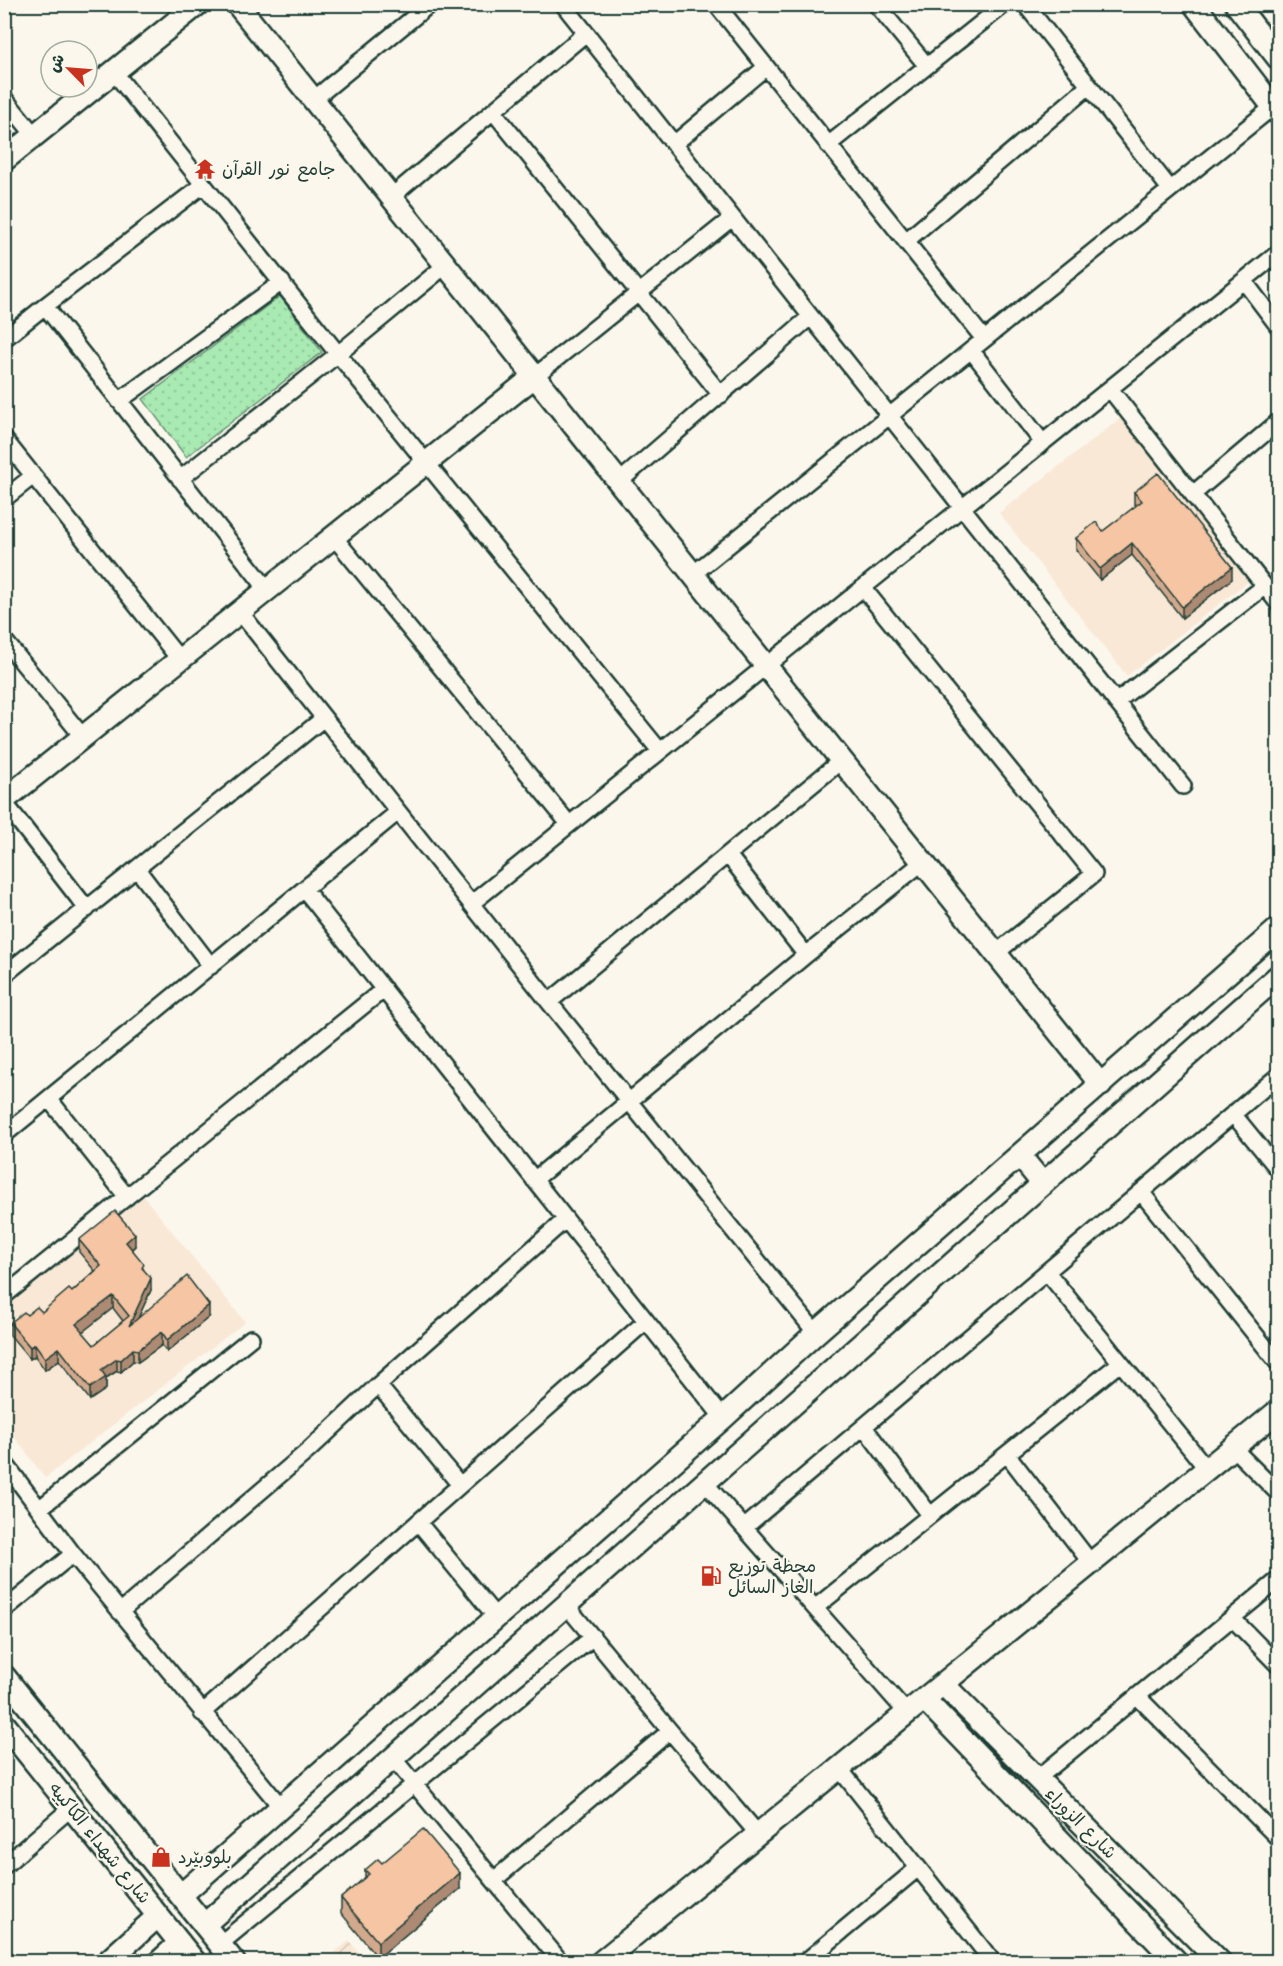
<svg xmlns="http://www.w3.org/2000/svg" width="1283" height="1966" font-family="Kalam,'Playpen Sans Arabic',sans-serif">
  <defs>
    <pattern id="industrial-furrows" width="10" height="10" patternUnits="userSpaceOnUse" patternTransform="scale(1.5)"><rect width="10" height="10" fill="#f9e8d6"/><path d="M-1 1l2-2M0 10L10 0M9 11l2-2" fill="none" stroke="#d5c8b8"/></pattern>
    <pattern id="garden-dots" width="8" height="8" patternUnits="userSpaceOnUse" patternTransform="scale(1.5)"><rect width="8" height="8" fill="#a9e9b2"/><path d="M2 2h.1M6 6h.1" fill="none" stroke="#91c99a" stroke-width="1.8" stroke-linecap="round"/></pattern>
  </defs>
  <rect width="100%" height="100%" fill="#fbf7ec"/>
  <filter id="ink" filterUnits="userSpaceOnUse"><feTurbulence type="fractalNoise" baseFrequency=".0167" numOctaves="2"/><feDisplacementMap in="SourceGraphic" scale="12" xChannelSelector="R" yChannelSelector="G"/><feConvolveMatrix kernelMatrix="1 2 1 2 8 2 1 2 1" color-interpolation-filters="sRGB"/></filter>
  <g filter="url(#ink)">
    <path fill="#f9e8d6" d="M1121,418L1250,580L1127,676L999,513Z
      M141,1193L245,1322L45,1478L5,1424V1303Z"/>
    <path fill="url(#industrial-furrows)" d="M349,1941L366,1961H324Z"/>
    <path fill="url(#garden-dots)" stroke="#649373" stroke-width="1.5" d="M280,296L322,352L186,457L143,399Z"/>
    <g fill="none" stroke-linecap="round" stroke-linejoin="round">
      <g stroke="#1f3d34" stroke-width="20">
        <path id="street" d="M563,4L1183,786
          M716,4L984,339
          M876,4L927,66
          M1025,4L1170,189
          M114,72L338,354L660,751
          M4,98L35,136
          M314,99L430,4
          M493,111L721,395
          M674,144L766,67
          M828,145L1005,4
          M391,197L586,33
          M906,241L1089,86
          M1244,281L1278,326
          M45,306L267,589
          M4,339L45,306L203,185
          M971,350L1043,443
          M535,376L732,218
          M1110,389L1278,603
          M119,401L282,282
          M4,439L180,660
          M180,479L338,354L446,265
          M619,482L810,317
          M1193,494L1278,422
          M4,499L33,476
          M334,537L569,824
          M693,574L1274,106
          M863,588L1094,874L996,953
          M240,612L549,1002L816,1333
          M4,640L83,737
          M1116,702L1265,586
          M4,802L87,909
          M728,855L806,955
          M137,869L211,966
          M305,890L723,1418
          M472,903L1278,253
          M4,975L324,718
          M549,1002L842,760
          M49,1099L127,1197
          M1233,1114L1278,1169
          M4,1135L398,812
          M534,1180L806,955L923,862
          M1141,1192L1278,1363
          M1047,1272L1207,1469
          M4,1296L384,989
          M378,1385L460,1485
          M864,1427L930,1515
          M1233,1448L1278,1493
          M1007,1454L1091,1563
          M4,1462L73,1554L281,1807
          M705,1483L907,1713
          M39,1509L251,1338
          M418,1522L496,1617
          M745,1527L1278,1076
          M566,1605L670,1731L758,1834
          M816,1607L1120,1363
          M4,1610L73,1554
          M120,1612L309,1450L378,1385L565,1220
          M1232,1618L1278,1665
          M1137,1696L1278,1838
          M202,1713L646,1321
          M393,1758L561,1962
          M839,1768L993,1962
          M1038,1778L1278,1580
          M4,1866L71,1808
          M494,1880L670,1731
          M220,1944L593,1637
          M805,1962L918,1868"/>
      </g>
      <g stroke="#1f3d34" stroke-width="26">
        <path id="secondary" d="M237,4L1101,1085
          M1194,4L1278,113
          M1236,4L1278,58
          M4,160L198,4
          M4,800L535,376
          M1020,1156L1043,1184
          M4,1676L234,1962
          M943,1684L1220,1962
          M924,1699L1177,1962
          M4,1724L195,1962
          M181,1895L723,1418L816,1333L1278,929
          M204,1925L1278,976
          M107,1962L158,1916
          M159,1962L180,1943
          M601,1962L1278,1411"/>
      </g>
      <use href="#street" stroke="#fbf7ec" stroke-width="15"/>
      <use href="#secondary" stroke="#fbf7ec" stroke-width="21"/>
    </g>
    <path fill="#d3a98d" stroke="#1f3d34" stroke-width="1.5" fill-rule="evenodd" d="M1134,492L1232,579L1182,618L1132,555L1100,580L1076,550V538L1103,531L1136,506L1134,503Z
      M79,1240L135,1246L132,1249L144,1270L151,1290L138,1318L209,1317L167,1352L162,1345L138,1362L133,1361L121,1372L117,1371L106,1378V1389L90,1400L59,1360L45,1370L35,1356L30,1359L10,1335V1323L27,1315L42,1312L72,1292L95,1271L79,1252ZM113,1308L123,1321L94,1345L82,1332Z
      M382,1863L460,1889L378,1958L341,1913V1898L365,1878V1870Z"/>
    <path fill="#ac8a73" stroke="#1f3d34" stroke-width="1.5" d="M1132,543V555L1100,580V569Z
      M1232,567V579L1182,618V607Z
      M135,1234V1246L126,1254V1242Z
      M151,1278V1290L129,1338V1326Z
      M113,1296V1308L76,1337V1324Z
      M209,1305V1317L167,1352V1340Z
      M162,1332V1345L138,1362V1350Z
      M35,1344V1356L30,1359V1347Z
      M59,1348V1360L45,1370V1358Z
      M133,1349V1361L121,1372V1360Z
      M117,1359V1371L106,1378V1389L90,1400V1388L101,1370Z
      M460,1873V1889L378,1958V1942Z"/>
    <path fill="#f5c5a4" stroke="#1f3d34" stroke-width="1.5" fill-rule="evenodd" d="M1158,473L1232,567L1182,607L1132,543L1100,569L1076,538L1096,522L1103,531L1142,501L1134,492Z
      M115,1211L135,1234L126,1242L144,1264L142,1268L151,1278L129,1326L187,1276L209,1305L167,1340L162,1332L138,1350L133,1349L121,1360L117,1359L101,1370L106,1377L90,1388L59,1348L45,1358L35,1344L30,1347L10,1323L24,1312L27,1315L37,1307L42,1312L69,1289L72,1292L101,1266L79,1240ZM113,1296L129,1316L94,1345L76,1324Z
      M423,1829L460,1873L378,1942L341,1898L369,1874L365,1870L378,1859L382,1863Z"/>
  </g>
  <defs>
    <g id="temple-bare" transform="scale(1.62)"><path d="M0-6L5-2H3V0L6.5 2.5H4V6H1.5V3h-3V6H-4V2.5H-6.5L-3 0V-2H-5Z" fill="#c8321e" stroke="#fbf7ec" stroke-width="2.5" paint-order="stroke"/></g>
    <g id="fuel-bare" transform="scale(1.62)"><path d="M-5.5-6h7V0h2V4h1.3V-2.5L3-4.5l.8-.8L6-3V5H2.5V1h-1V6h-7ZM-4.2-4.7v3.2H.2V-4.7Z" fill="#c8321e" stroke="#fbf7ec" stroke-width="2.5" paint-order="stroke"/></g>
    <g id="shop-bare" transform="scale(1.62)"><path d="M-5-2.5h2.3a2.7 3.5 0 0 1 5.4 0H5L5.5 6h-11ZM-1.5-2.5h3a1.5 2.3 0 0 0-3 0Z" fill="#c8321e" stroke="#fbf7ec" stroke-width="2.5" paint-order="stroke"/></g>
  </defs>
  <g fill-rule="evenodd">
    <use href="#temple-bare" x="205" y="169"/>
    <use href="#fuel-bare" x="711" y="1576"/>
    <use href="#shop-bare" x="161" y="1857"/>
  </g>
  <g text-anchor="middle" stroke-width="4.5" stroke-linejoin="round" paint-order="stroke">
    <g font-size="18" fill="#1f3d34" stroke="#fbf7ec" text-anchor="start">
      <text x="222" y="175">جامع نور القرآن</text>
      <text x="728" y="1572">محطة توزيع<tspan x="728" dy="21">الغاز السائل</tspan></text>
      <text x="178" y="1863">بلووبێرد</text>
    </g>
    <g font-size="18" fill="#1f3d34" stroke="#fbf7ec">
      <text transform="translate(1081 1823) rotate(45)" y="6">شارع الزوراء</text>
      <text transform="translate(100 1843) rotate(51)" y="6">شارع شهداء الكاكييه</text>
    </g>
  </g>
  <rect width="1283" height="1966" fill="none" stroke="#fbf7ec" stroke-width="24"/>
  <rect x="12" y="12" width="1259" height="1942" fill="none" stroke="#1f3d34" stroke-width="2" filter="url(#ink)"/>
  <g transform="translate(69 69) rotate(295)"><circle r="28" fill="#fbf7ec" stroke="#a3ada2" stroke-width="1.5"/>
  <path d="M0-4.5L10 22L0 15L-10 22Z" fill="#c8321e"/>
  <text y="-9" font-size="16" font-weight="bold" text-anchor="middle" fill="#1f3d34">ش</text>
  </g>
</svg>
